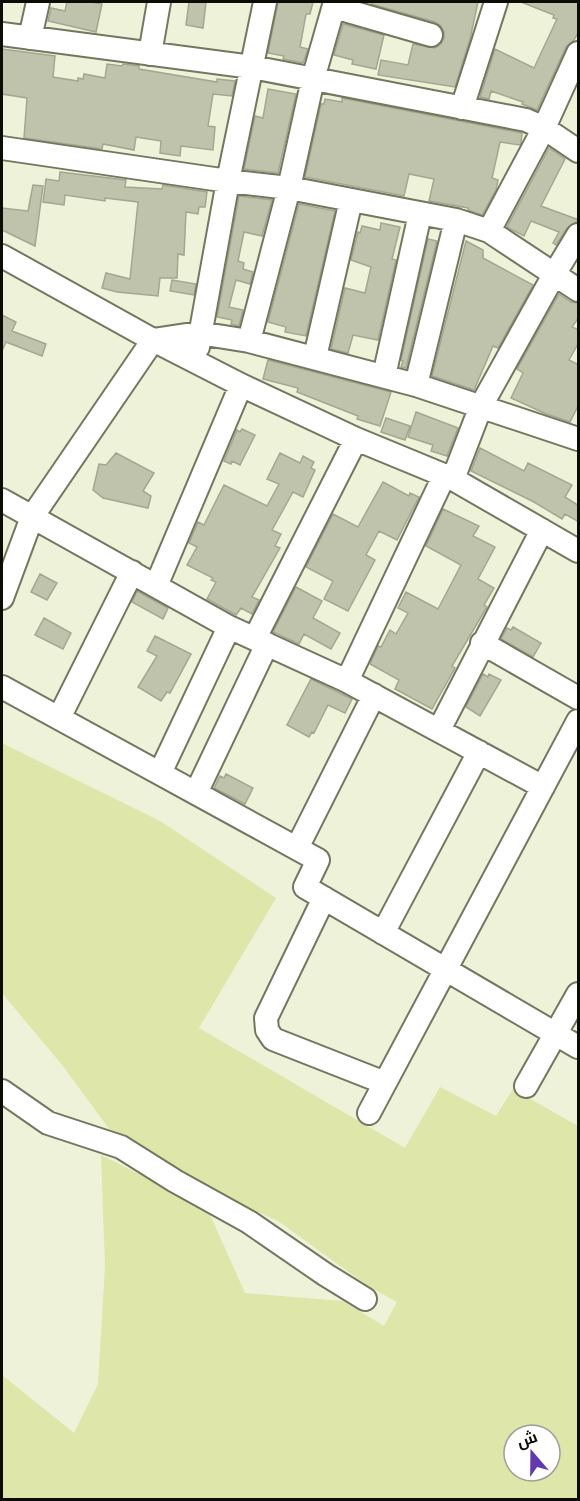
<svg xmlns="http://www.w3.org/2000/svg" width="580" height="1501" font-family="Georgia,Cairo,serif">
  <rect width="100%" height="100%" fill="#eef2d9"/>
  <path fill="#dee6a9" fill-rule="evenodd" d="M2,743L160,821L276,898L199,1028L405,1148L440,1087L496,1116L513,1089L578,1126V1499H2V1375L74,1433L98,1384L105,1267L101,1155L207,1208L245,1293L343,1301L384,1326L397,1302L368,1286L278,1221L200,1186L110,1130L63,1066L2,993ZM514,1435H550V1471H514Z"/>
  <path fill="#c0c3ab" stroke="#a3a78f" stroke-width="1.5" d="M67,2H90L102,4L96,32L48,21L51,8L65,11Z
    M189,2H206L203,28L186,25Z
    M278,2H313L310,14H306L300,47L308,49L303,63L283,59L284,56L268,53Z
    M372,2H478L470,39L455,87L378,75L381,60L408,65L413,44L435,48L441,44L444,38V32L441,26L435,22L371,4Z
    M521,2H579V31L574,40L566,47L537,110L522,104L523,102L491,91L489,99L480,97L495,49L534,68L557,19L553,18L554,15Z
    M343,24L384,35L376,69L352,64L353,60L334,55Z
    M2,49L55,56L53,77L78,81V78L83,79L84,74L105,78L107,64L122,66L123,64L139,66V69L217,82V79L235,81L232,96L213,94L208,126L215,127L213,150L181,146L180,156L160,153L161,141L136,137L134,150L103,144L102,149L24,138L27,98L2,94Z
    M268,89L296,94L278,173L244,169L255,116L263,118Z
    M342,98L522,133L521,142L520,145L500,142L492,178L498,180L496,190L482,215L468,210V208L429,201L434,179L409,174L404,196L305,177L321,104H324L325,99L342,102Z
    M549,148L565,159L541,206L579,220L567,228L556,245L553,243L559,232L531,221L524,236L507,227Z
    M60,172L126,180L125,187L162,189L163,185L207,192L205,207H199L198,214L186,212L184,255L178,254L177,278H160L158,296L117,292L102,288L106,273L130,279L138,202L105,198V201L65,195L64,205L43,202L46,179L59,181Z
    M33,185L43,186L35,246L2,230V208L28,211Z
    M239,196L272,200L262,236L244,232L238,261L244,263L243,269L253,272L250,284L236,280L229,307L243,310L239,326L231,324L232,320L217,317Z
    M299,204L335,211L306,336L285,332L286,327L268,322Z
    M381,223L400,227L392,259L396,260L378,340L353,335L348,353L331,349L345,288L365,293L371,267L351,260L358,232L360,233L362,226L380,230Z
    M428,239L437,241L406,368L401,367L403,361L401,360Z
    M466,241L483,250V258L533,285L498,348L493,346L474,390L432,376Z
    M172,280L196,284L194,295L170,291Z
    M559,294L571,302L579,303V317L572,327L579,330V342L569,360L579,365V404L570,422L544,413L511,398L523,373L517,369Z
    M2,315L16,322L12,331L46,344L42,356L6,342L2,351Z
    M268,360L391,392L380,426L357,419L358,416L297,392L298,388L263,379Z
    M416,412L458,428L447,456L431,451L433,445L408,437Z
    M386,418L410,426L405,440L381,432Z
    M242,429L255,435L240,465L232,461L231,464L224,461L237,430L240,432Z
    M480,448L524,471L528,463L572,485L565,497L579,506V522L565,514L562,519L534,502L471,471Z
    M116,453L154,473L143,491L151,496L148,508L103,498L93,490L99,464L106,465Z
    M280,453L300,463L303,456L314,462L311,468L315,470L303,497L293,492L272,530L281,534L275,546L280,548L252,597L259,600L252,614L241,608L236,615L207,599L216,582L211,580L213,578L187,565L197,547L189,543L198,522L204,525L224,485L267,506L279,484L267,479Z
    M383,482L409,496L410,493L419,497L397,540L379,531L366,555L375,560L348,611L324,599L333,581L306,567L333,514L358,527Z
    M443,509L479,526L473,536L495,547L478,579L494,588L484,605L487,607L452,666L455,668L432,709L395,689L399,680L370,664L378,646L381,647L390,630L396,634L408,613L398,608L406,592L438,609L461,565L426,546Z
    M40,574L57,583L47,600L31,592Z
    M296,587L322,601L313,618L340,633L331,649L304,634L299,644L273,632Z
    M137,591L168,608L163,619L132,602Z
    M44,618L71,633L63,649L35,635Z
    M513,627L541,643L533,657L501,639L507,628L511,630Z
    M155,636L191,654L170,693L167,692L161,701L138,687L157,656L147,651Z
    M483,674L488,677L489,674L501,680L480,716L466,707Z
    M311,679L352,699L345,713L328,705L314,733L312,732L309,737L287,725Z
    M226,774L253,788L245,804L214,788L220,776L224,778Z"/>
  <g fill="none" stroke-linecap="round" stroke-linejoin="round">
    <g stroke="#737760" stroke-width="26">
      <path id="minor" d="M334,7L431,35
        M2,34L252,67L526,120L544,128L578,151
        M30,38L38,2
        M150,54L159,2
        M462,108L496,2
        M2,148L228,181L289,188L456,220L489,231L578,290
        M489,231L544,128L578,53
        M2,256L153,340L241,385L356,439L453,479L578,551
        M249,341L289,188L313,79L335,2
        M198,347L228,181L265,2
        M315,357L351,200
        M384,376L420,214
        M416,385L456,220
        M453,479L481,406L555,273L578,235
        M2,500L229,627L347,681L543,787
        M156,586L241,385
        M2,598L32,517L153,340L199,333L249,341L416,385L578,439
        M255,638L356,439
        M482,643L578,698
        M347,681L444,476
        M2,687L318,860L305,887L578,1047
        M59,718L132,572
        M439,730L542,530
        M160,773L229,627
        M196,793L267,644
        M297,848L374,695
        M324,898L266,1018L267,1030L273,1039L385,1083
        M383,933L479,752
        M526,1086L578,994
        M2,1091L48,1123L121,1147L175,1181L249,1222L326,1275L365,1299
        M369,1113L578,721"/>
    </g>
    <use href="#minor" stroke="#fff" stroke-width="22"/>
  </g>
  <rect width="580" height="1501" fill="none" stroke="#0b0d05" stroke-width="6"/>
  <g transform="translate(532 1453) rotate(340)"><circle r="28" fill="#ffffff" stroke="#9d9e9b" stroke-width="1.5"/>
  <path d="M0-4.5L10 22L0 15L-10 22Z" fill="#6239b1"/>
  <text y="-9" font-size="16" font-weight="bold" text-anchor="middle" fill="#0b0d05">ش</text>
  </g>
</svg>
